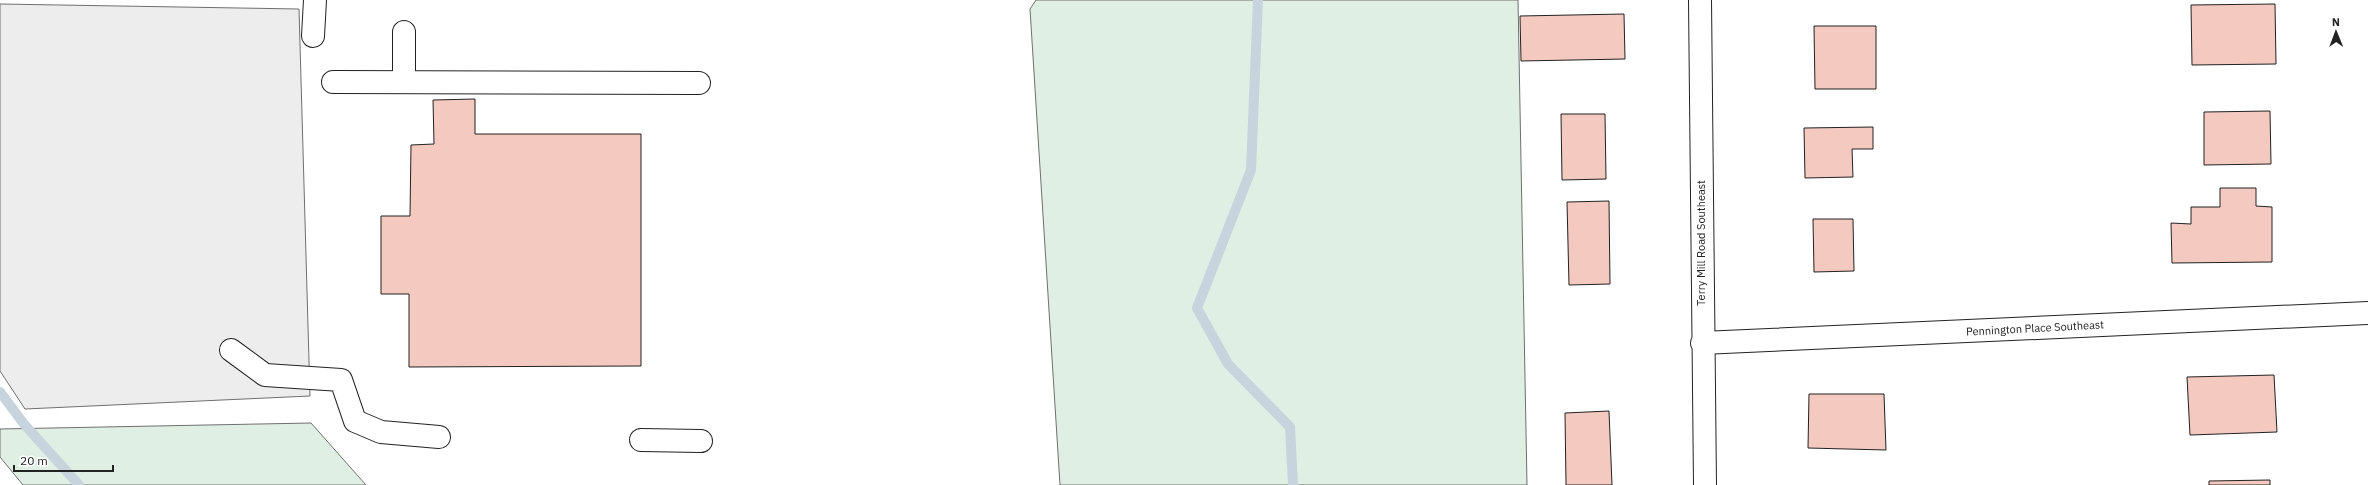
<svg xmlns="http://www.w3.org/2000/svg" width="2368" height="485" font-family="'IBM Plex Sans',sans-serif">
  <rect width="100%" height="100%" fill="#fff"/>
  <path fill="#e0efe3" stroke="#6f6f6f" d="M1036,0H1518L1527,485H1060L1030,9Z
    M311,423L366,485H23L0,457V429Z"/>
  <path fill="#ededed" stroke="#6f6f6f" d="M0,4L299,9L310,396L25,409L0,371Z"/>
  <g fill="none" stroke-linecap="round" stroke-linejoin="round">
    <path stroke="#c7d3dd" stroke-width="10" d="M1258,0L1251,170L1197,308L1228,364L1290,427L1293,485
      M0,392L24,424L79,485"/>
  </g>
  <path fill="#f3c9c0" stroke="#222" d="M2275,4L2276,64L2192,65L2191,5Z
    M1624,14L1625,59L1521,61L1520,16Z
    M1814,26H1876V89H1815Z
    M475,99V134H641V366L409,367V294H381V216H410L411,145L434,144L433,100Z
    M2270,111L2271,164L2204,165V112Z
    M1561,114H1605L1606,179L1562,180Z
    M1873,127V149H1852L1853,177L1805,178L1804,128Z
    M2220,188H2256V206L2272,207V262L2172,263L2171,223L2191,224V207H2220Z
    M1609,201L1610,284L1569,285L1567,202Z
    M1813,219H1853L1854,271L1814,272Z
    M2274,375L2277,432L2190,435L2187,377Z
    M1809,394H1884L1886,450L1808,448Z
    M1609,411L1612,485H1566L1565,413Z
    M2270,480V485H2209V481Z"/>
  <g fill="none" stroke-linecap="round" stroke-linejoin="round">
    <g stroke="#222" stroke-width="24">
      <path id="minor" d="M1700,0L1705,485
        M313,36L315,0
        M333,82L699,83
        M404,82V32
        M1702,343L2368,313
        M231,350L265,375L341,380L355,421L381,432L439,437
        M641,440L701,441"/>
    </g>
    <use href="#minor" stroke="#fff" stroke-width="22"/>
  </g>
  <g text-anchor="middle" stroke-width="3" stroke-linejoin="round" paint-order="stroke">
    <g font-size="11" fill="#222" stroke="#fff">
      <text transform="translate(1701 243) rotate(-90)" y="4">Terry Mill Road Southeast</text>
      <text transform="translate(2035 328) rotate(-3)" y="4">Pennington Place Southeast</text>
    </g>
  </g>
  <g transform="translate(2336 32) rotate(359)" stroke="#ffffff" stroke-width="3" paint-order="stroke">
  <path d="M0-3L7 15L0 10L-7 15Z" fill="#222222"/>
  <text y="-6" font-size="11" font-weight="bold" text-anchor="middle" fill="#222222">N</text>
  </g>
  <path d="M14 465v6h99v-6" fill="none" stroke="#222222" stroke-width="2"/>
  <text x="20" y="465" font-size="12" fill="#222222" stroke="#ffffff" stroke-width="3" paint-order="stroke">20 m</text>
</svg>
